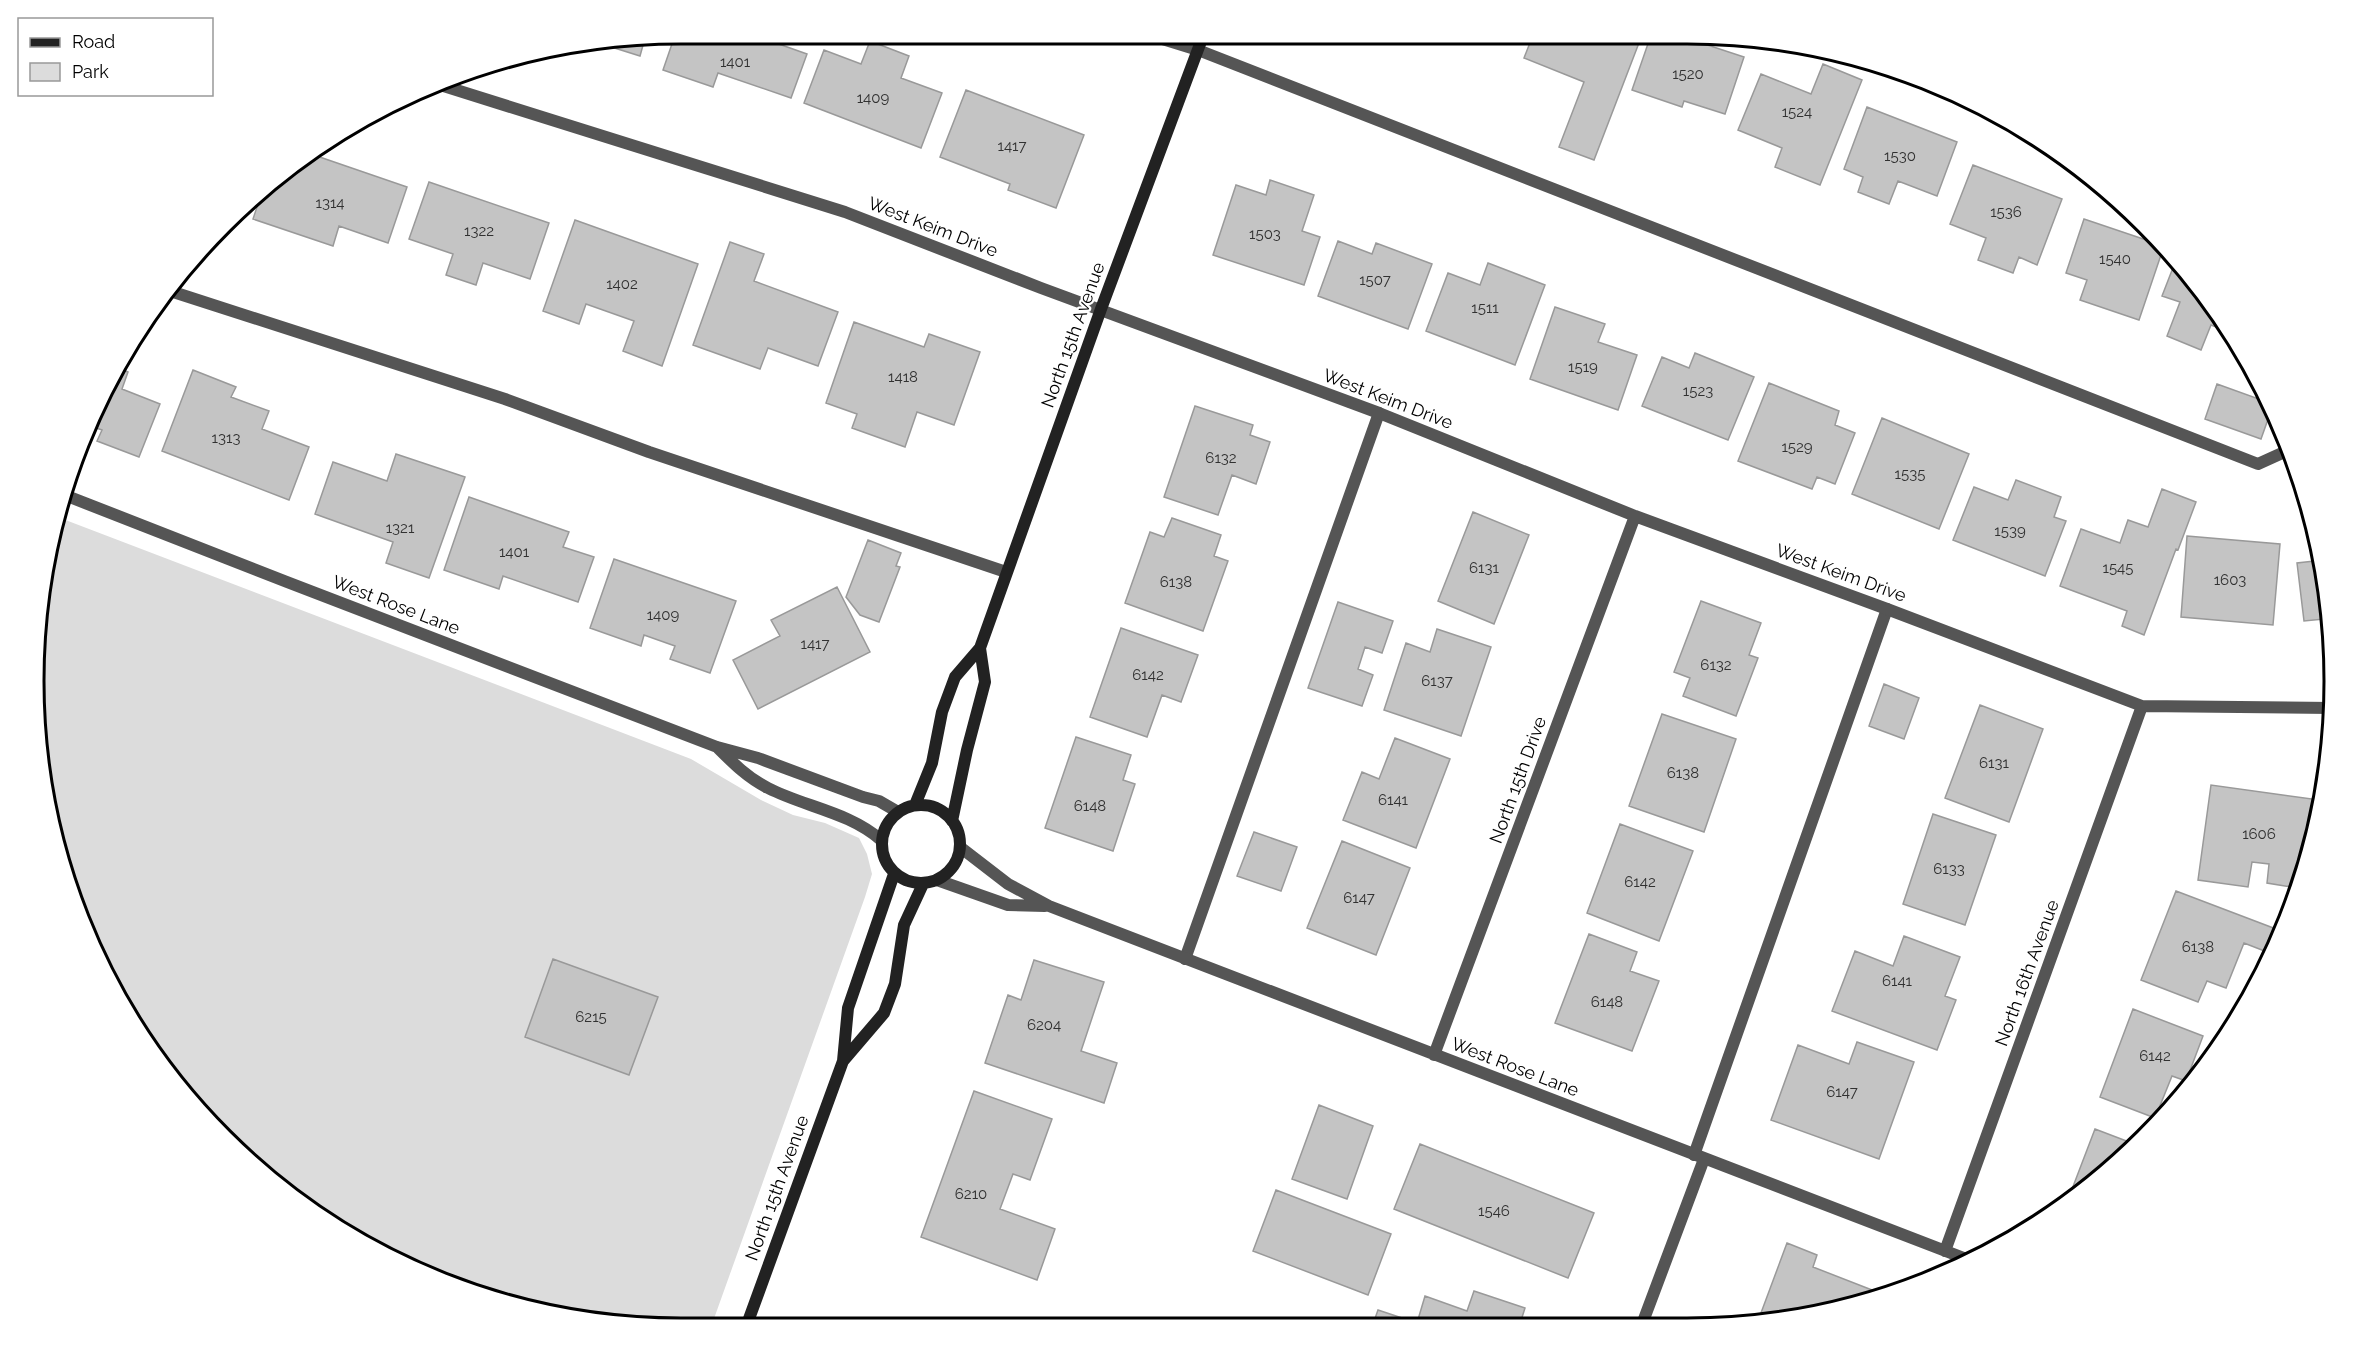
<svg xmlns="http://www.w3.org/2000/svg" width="2368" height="1361" font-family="Raleway,sans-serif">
  <rect width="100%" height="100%" fill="#fff"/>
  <path fill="#dcdcdc" d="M55,516L691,759L761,800L793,815L825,823L859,838L867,854L872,874L865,897L711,1327H638L473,1294L321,1219L253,1167L167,1075L120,1004L67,889L45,806L33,681Z"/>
  <path fill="#c4c4c4" stroke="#999" stroke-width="1.5" d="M1533,35H1642L1594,160L1559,147L1584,82L1524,58Z
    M1651,35H1677L1744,57L1725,114L1684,101L1682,107L1632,90Z
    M645,38L640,56L589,40L596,39Z
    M674,38H778L776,43L807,54L791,98L718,73L713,87L663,70Z
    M870,41L909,56L901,78L942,93L921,148L804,103L824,50L861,64Z
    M1823,64L1862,80L1820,185L1775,167L1782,148L1738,130L1761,74L1811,94Z
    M966,90L1084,135L1056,208L1008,190L1010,184L940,157Z
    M1867,107L1957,142L1937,196L1898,181L1889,204L1858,192L1863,177L1844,169Z
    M308,153L407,187L388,243L339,226L333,246L253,219L264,186L287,167Z
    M1973,165L2062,199L2037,265L2019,257L2013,273L1978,260L1986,238L1950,224Z
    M1270,180L1314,195L1302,231L1320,237L1304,285L1213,255L1236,185L1266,195Z
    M429,182L549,223L530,279L483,263L476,285L446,275L453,254L409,239Z
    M243,204L238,221L228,218Z
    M2084,219L2164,246L2139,320L2080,300L2087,280L2066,273Z
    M575,220L698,264L662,366L623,351L634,321L586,304L579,324L543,311Z
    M1338,241L1372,254L1376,243L1432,264L1408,329L1318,296Z
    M730,242L764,254L754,281L838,312L818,366L768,348L760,369L693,345Z
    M2176,260L2226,320L2232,333L2211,325L2201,350L2167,336L2180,302L2162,296Z
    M1488,263L1545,285L1515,365L1426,331L1448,273L1480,285Z
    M1555,307L1605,324L1598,342L1637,355L1618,410L1530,379Z
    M854,322L924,347L929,334L980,352L954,425L917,412L905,447L852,428L857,414L826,403Z
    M1695,353L1754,377L1728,440L1642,406L1662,357L1689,368Z
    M115,367L128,372L122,389L160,404L139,457L97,441L102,430L88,425L100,394Z
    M193,370L236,387L231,397L269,411L262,429L309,447L289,500L162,451Z
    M1769,383L1839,411L1835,425L1855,433L1835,484L1817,477L1812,489L1738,461Z
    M2217,384L2270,403L2272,408L2261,439L2205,419Z
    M1195,406L1253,425L1250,435L1270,442L1256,484L1232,475L1218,515L1164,497Z
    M1882,418L1969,454L1939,529L1852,494Z
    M396,454L465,477L429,578L386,563L393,542L315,514L333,462L387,481Z
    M2016,480L2061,497L2054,517L2066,521L2045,576L1953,540L1974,487L2008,500Z
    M2162,489L2196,502L2178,550L2176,549L2144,635L2122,626L2127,611L2060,586L2081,529L2120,543L2128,520L2148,527Z
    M469,497L569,532L563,547L594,557L578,602L503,576L499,589L444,570Z
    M1473,512L1529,535L1494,624L1438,601Z
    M1172,518L1221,535L1214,556L1228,561L1203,631L1125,603L1150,532L1164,537Z
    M2187,536L2280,544L2273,625L2181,617Z
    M868,540L901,553L896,566L900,567L879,622L860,615L846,597Z
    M614,559L736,601L710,673L670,659L675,646L644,635L641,646L590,628Z
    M2323,560L2331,642H2327L2324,619L2304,621L2297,563Z
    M837,587L870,652L758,709L733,660L780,636L771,620Z
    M1701,601L1761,623L1749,655L1758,658L1736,716L1683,696L1690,678L1674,672Z
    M1338,602L1393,621L1382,653L1365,647L1358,669L1373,675L1362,706L1308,688Z
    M1121,628L1198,655L1181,702L1162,695L1147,737L1090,717Z
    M1437,629L1491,647L1461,736L1384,710L1406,643L1430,652Z
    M1884,684L1919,698L1904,739L1869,726Z
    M1980,705L2043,729L2009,822L1945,798Z
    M1662,714L1736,739L1704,832L1629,806Z
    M1076,737L1131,755L1123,780L1135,784L1113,851L1045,828Z
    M1395,738L1450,759L1416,848L1343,820L1362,772L1379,779Z
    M2324,763L2327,764L2323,806L2298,888L2267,883L2269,864L2252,862L2248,887L2198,880L2211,785L2319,800Z
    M1933,814L1996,835L1965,925L1903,904Z
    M1620,824L1693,851L1659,941L1587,913Z
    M1254,832L1297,847L1281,891L1237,876Z
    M1342,841L1410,868L1376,955L1307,928Z
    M2176,891L2276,929L2267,952L2244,943L2226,988L2207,981L2198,1002L2141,980Z
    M1589,934L1637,952L1630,971L1659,981L1632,1051L1555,1023Z
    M1904,936L1960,957L1945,996L1956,1000L1937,1050L1832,1011L1855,951L1893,966Z
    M553,959L658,997L629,1075L525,1037Z
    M1034,960L1104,982L1081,1051L1117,1063L1104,1103L985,1063L1008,995L1021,1000Z
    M2133,1009L2203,1036L2186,1081L2172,1076L2155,1118L2100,1097Z
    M1857,1042L1914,1062L1879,1159L1771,1120L1798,1045L1849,1064Z
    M974,1091L1052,1119L1030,1180L1013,1174L1000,1209L1055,1229L1037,1280L921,1237Z
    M1319,1105L1373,1126L1347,1199L1292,1179Z
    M2095,1129L2137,1145L2069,1197Z
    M1420,1144L1594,1213L1568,1278L1394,1209Z
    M1276,1190L1391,1234L1368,1295L1253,1251Z
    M1787,1243L1817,1255L1813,1267L1872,1290L1869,1299L1758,1321Z
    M1474,1291L1525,1308L1519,1327H1372L1378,1310L1417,1323L1425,1296L1467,1311Z"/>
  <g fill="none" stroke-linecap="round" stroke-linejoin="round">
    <path stroke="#555" stroke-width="12" d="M1156,37L1198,50L2258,464L2291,449
      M167,290L505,399L649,452L1006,572
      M1185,959L1379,413
      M1694,1155L1887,609"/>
    <path stroke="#555" stroke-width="12" d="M434,83L845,212L1041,288L1379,413L1635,516L1887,609L2142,706L2332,708
      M62,494L287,582L717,747L758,758L863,797L879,801L898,812
      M718,748C734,764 748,778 768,788C805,807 849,812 881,840
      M960,847L1008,884L1049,906L1969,1260
      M937,880L1008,905L1045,906
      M1434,1055L1635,516
      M1945,1251L2142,706
      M1641,1327L1704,1159"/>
    <path stroke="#222" stroke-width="12" d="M882 844a39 39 0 1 1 78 0a39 39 0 1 1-78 0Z
      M915,805L932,763L942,712L955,677L980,648L1101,309L1203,36
      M952,821L967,750L985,682L980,648
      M843,1061L884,1013L895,984L904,925L923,884
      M746,1327L843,1061L848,1008L894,874"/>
  </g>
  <g text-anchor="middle" stroke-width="4.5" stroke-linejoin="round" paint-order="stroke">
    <g font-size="15" fill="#313131">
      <text x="735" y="67">1401</text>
      <text x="1688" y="79">1520</text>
      <text x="873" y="103">1409</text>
      <text x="1797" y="117">1524</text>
      <text x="1012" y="151">1417</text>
      <text x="1900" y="161">1530</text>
      <text x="330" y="208">1314</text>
      <text x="2006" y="217">1536</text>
      <text x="479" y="236">1322</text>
      <text x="1265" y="239">1503</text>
      <text x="2115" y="264">1540</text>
      <text x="1375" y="285">1507</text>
      <text x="622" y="289">1402</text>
      <text x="1485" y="313">1511</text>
      <text x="1583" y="372">1519</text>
      <text x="903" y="382">1418</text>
      <text x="1698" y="396">1523</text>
      <text x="226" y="443">1313</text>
      <text x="1797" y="452">1529</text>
      <text x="1221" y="463">6132</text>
      <text x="1910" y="479">1535</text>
      <text x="400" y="533">1321</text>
      <text x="2010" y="536">1539</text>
      <text x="514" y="557">1401</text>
      <text x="1484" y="573">6131</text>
      <text x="2118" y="573">1545</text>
      <text x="2230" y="585">1603</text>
      <text x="1176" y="587">6138</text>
      <text x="663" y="620">1409</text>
      <text x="815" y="649">1417</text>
      <text x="1716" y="670">6132</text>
      <text x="1148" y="680">6142</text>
      <text x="1437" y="686">6137</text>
      <text x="1994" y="768">6131</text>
      <text x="1683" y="778">6138</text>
      <text x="1393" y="805">6141</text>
      <text x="1090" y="811">6148</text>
      <text x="2259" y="839">1606</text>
      <text x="1949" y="874">6133</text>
      <text x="1640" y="887">6142</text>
      <text x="1359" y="903">6147</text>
      <text x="2198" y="952">6138</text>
      <text x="1897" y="986">6141</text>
      <text x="1607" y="1007">6148</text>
      <text x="591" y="1022">6215</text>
      <text x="1044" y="1030">6204</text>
      <text x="2155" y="1061">6142</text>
      <text x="1842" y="1097">6147</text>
      <text x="971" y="1199">6210</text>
      <text x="1494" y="1216">1546</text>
    </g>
    <g font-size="18" fill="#000" stroke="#fff">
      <text transform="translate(933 227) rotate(21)" y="6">West Keim Drive</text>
      <text transform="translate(1073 335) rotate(-70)" y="6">North 15th Avenue</text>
      <text transform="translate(1388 399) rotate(21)" y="6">West Keim Drive</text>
      <text transform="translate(1841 573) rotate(20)" y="6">West Keim Drive</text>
      <text transform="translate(396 605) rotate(21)" y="6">West Rose Lane</text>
      <text transform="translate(1518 780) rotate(-70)" y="6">North 15th Drive</text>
      <text transform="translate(2027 973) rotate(-70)" y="6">North 16th Avenue</text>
      <text transform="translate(1515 1067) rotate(21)" y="6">West Rose Lane</text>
      <text transform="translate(777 1188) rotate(-70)" y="6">North 15th Avenue</text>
    </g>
  </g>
  <path d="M0 0H2368V1361H0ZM681 44H1687A637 637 0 0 1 2324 681V681A637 637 0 0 1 1687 1318H681A637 637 0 0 1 44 681V681A637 637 0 0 1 681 44Z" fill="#fff" fill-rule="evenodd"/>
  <path fill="none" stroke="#000" stroke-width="3" d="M681 44H1687A637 637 0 0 1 2324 681V681A637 637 0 0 1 1687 1318H681A637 637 0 0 1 44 681V681A637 637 0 0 1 681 44Z"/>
  <rect x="18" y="18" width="195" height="78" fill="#ffffff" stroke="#999999" stroke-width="1.5"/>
  <rect x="30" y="38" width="30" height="9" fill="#222222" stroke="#999999" stroke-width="1.5"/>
  <text x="72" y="48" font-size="18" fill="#000000">Road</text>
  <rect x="30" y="63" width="30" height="18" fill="#dcdcdc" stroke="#999999" stroke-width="1.5"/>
  <text x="72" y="78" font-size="18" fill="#000000">Park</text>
</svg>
